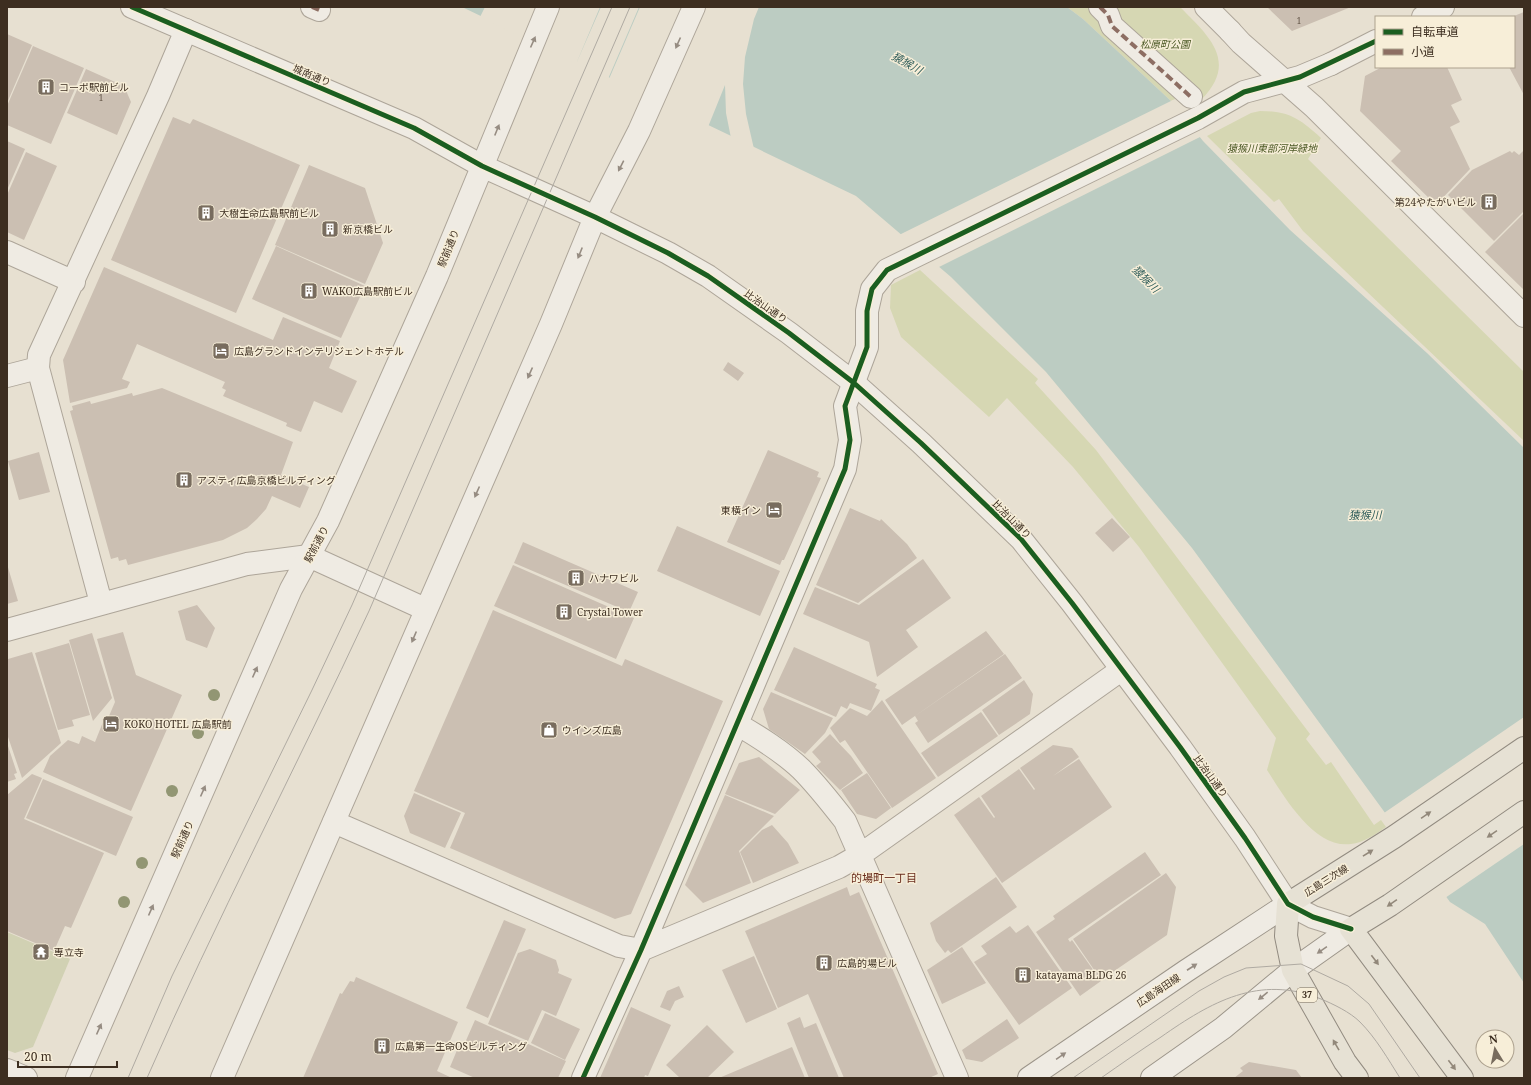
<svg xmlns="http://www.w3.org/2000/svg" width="1531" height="1085" font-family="'Noto Serif','Noto Sans JP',serif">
  <rect width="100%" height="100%" fill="#e7e0d1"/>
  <path fill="#d6d7b3" d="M1067,7H1180C1209,36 1239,62 1201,100L1179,97L1171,101L1083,19Z
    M1260,111C1289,111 1300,119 1321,138L1308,159L1524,372V441L1303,231L1279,199L1274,202L1207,136L1251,113Z
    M920,270L1038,379L1035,383L1096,450L1310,734L1306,739L1326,765L1331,762L1374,825L1381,820L1386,827C1376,834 1363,843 1351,844C1314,849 1284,796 1267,770L1276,738L1139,547L1073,467L1007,398L989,417L901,337L890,308L891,285Z"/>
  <path fill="#d1d1b3" d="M7,932L70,959L33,1047L15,1053L7,1050Z"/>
  <path fill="#bcccc2" d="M462,7H1067L1083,19L1171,101L1203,141L1290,230L1427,353L1524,448V983L1485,924L1450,902L1192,548L1046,372L951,277L856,196Z"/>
  <path fill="#e7e0d1" d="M485,7H600L576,64L480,17Z
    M601,7H639L608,79L576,64Z
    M640,7H759L754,19L745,57L743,84L746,114L754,149L731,138L726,113L725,85L708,127L609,79Z
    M1173,100L1202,136L937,268L899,235Z
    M1524,717V844L1445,898L1384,813Z"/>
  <path fill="#cbbfb2" d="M1267,7H1351L1292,31Z
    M1524,12V95L1509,67H1514V16Z
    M7,34L32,45L7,103Z
    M33,46L84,68L51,144L7,125V106Z
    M1382,67H1447L1462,100L1451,105L1460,122L1450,127L1470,169L1436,205L1391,161L1401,151L1360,111L1365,76Z
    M86,69L124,86L131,102L117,135L67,113Z
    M173,117L190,124L193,119L300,165L236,313L111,260Z
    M7,141L25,149L7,190Z
    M1524,150V211L1494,241L1448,195L1472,170L1510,151L1512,153L1514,151L1519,155Z
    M26,152L57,166L24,240L7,232V195Z
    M309,165L365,188L383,243L365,284L275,245Z
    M1524,213V290L1485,252Z
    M276,246L365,286L341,338L252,299Z
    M104,267L273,340L283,317L340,341L329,368L357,381L342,413L314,401L301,432L286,426L287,423L223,396L226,390L222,388L225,382L137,344L122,379L130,382L127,388L70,403L63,360Z
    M728,362L744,373L738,381L723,370Z
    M162,388L293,442L281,475L309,487L300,508L272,496L266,509L257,519L247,528L223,540L128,565L126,559L119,561L118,557L111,559L70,411L73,410L72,406L90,401L91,404L132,393L133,396Z
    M768,450L819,472L817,477L821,478L784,560H782L780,565L727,542Z
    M39,452L50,492L19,500L8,461Z
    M850,508L880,521L881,519L907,544L917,558L858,603L816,585Z
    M1112,518L1130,537L1113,552L1095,533Z
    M677,526L780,571L760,616L657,571Z
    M523,542L638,592L629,612L514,563Z
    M923,559L951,598L906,630L918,647L877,677L869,642L803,614L815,587L859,605Z
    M7,564L18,601L7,604Z
    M513,565L634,618L616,659L494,606Z
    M197,605L215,628L207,648L186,640L178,611Z
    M493,610L622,666L625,659L723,701L631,914L615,919L450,848L465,813L414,791Z
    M986,631L1004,654L902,725L885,700Z
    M123,632L136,675L182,695L131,811L43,772L50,756L68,740L79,744L82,736L95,742L103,722L106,723L115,702L97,639Z
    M92,633L112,698L93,721L69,640Z
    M69,643L90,715L72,720L74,726L58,730L35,653Z
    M794,647L877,684L875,688L880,690L871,711L850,703L847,709L841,706L836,717L774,690Z
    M32,652L61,743L22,778L7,734V657L8,659Z
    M1005,654L1022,678L928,743L915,723L918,721L915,716Z
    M1024,680L1033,694L1030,714L999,735L982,710Z
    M771,692L833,718L825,733L805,754L769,729L763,709Z
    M882,700L936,778L892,808L845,740L840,743L830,728L850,708L867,716Z
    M981,712L998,736L938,777L921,753Z
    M830,734L851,756L863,773L840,790L816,766L821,762L812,752Z
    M7,743L17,773L14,774L16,779L7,782Z
    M1053,745L1072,748L1079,757L1053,776L1079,759L1112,807L1002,883L954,815L979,797L994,818L995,817L981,796L1019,769L1034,790L1035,789L1020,768Z
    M759,757L800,790L775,814L725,794L739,763Z
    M867,773L891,808L876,819L857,814L841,790Z
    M32,774L42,778L24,819L104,853L71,928L65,926L54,951L7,931V795Z
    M43,779L133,817L116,856L26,818Z
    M414,793L461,813L445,848L410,833L404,816Z
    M725,795L774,816L739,851L751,883L703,903L685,885Z
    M772,825L788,843L799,863L753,883L740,852L762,830Z
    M1145,852L1161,875L1068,939L1070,942L1072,940L1101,981L1080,996L1036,932L1055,919L1053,916Z
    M1166,873L1176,887L1167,935L1101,980L1073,939Z
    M996,877L1017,907L951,953L948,950L945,953L936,941L930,923Z
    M847,887L850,896L859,892L938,1074L929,1078H844L808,994L778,1008L745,931Z
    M504,920L526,929L488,1018L466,1008Z
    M1028,925L1072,988L1019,1025L974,962L987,954L981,946L1010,926L1016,933Z
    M962,947L986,983L942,1004L927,970Z
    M530,949L556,960L559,970L558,973L572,979L556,1016L542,1010L528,1041L488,1024L518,953Z
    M754,956L777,1009L746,1023L722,970Z
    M356,977L458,1022L437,1071L452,1078H303L340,993L342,994L350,981L354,982Z
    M679,986L684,997L675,1001L670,1011L660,1007L667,991Z
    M631,1007L671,1025L655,1060L648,1076L645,1075L644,1078H600Z
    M545,1013L580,1029L565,1060L531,1043Z
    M800,1017L804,1028L816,1023L839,1078H809L787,1023Z
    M1007,1019L1019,1038L982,1062L966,1059L962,1050Z
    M475,1020L566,1061L558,1078H475L450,1067L460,1043L464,1045Z
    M707,1025L734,1052L707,1078H680L666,1065Z
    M792,1047L805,1078H719Z
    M1249,1062L1296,1070L1302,1078H1234L1243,1071L1240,1068Z"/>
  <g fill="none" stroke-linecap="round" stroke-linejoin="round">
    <g stroke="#ada599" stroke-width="24">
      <path id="pedestrian" d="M312,7L319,10
        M1100,7L1108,15L1112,26L1191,97"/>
    </g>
    <g stroke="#ada599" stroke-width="24">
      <path id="minor" d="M1230,31L1241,43L1314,107L1524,316
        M7,252L74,282
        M7,376L38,368
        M101,603L38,368L39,355L158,96L186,30
        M7,630L247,564L309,556L425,609
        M737,724C759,737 782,751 801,769C817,785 831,803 845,821L957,1078
        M334,822L619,946L641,950L839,867L860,855L1121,670
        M7,1070L26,1078
        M583,1078L641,950L845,469L850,440L845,406L867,347V311L872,289L887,270L1198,118L1244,92L1300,77L1331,64"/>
    </g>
    <g stroke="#ada599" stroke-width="24">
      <path id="tertiary" d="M132,7L414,128L482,166L595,217L668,253L708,276L789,333L854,383L921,443L1021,539L1072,603L1180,747L1245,838L1288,904L1313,917L1351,929
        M1206,7L1230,31
        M1423,17L1443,7
        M1331,64L1376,41
        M77,1078L291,589L328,521L437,276L548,7
        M222,1078L551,324L595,217L639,131L694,7"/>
    </g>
    <g stroke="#9c958a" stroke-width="24">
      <path id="secondary" d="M1029,1078L1186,971L1288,904
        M1152,1078L1223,1028L1293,970L1351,929"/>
    </g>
    <g stroke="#928b80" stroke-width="24">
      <path id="primary" d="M1357,1078L1345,1062L1293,970L1286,936L1288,904L1394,837L1524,748
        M1462,1078L1351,929L1390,905L1524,812"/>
    </g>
    <use href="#pedestrian" stroke="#efebe3" stroke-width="22"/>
    <use href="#minor" stroke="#efebe3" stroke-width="22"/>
    <use href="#tertiary" stroke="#efebe3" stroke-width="22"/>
    <use href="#secondary" stroke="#efebe3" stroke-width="22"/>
    <use href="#primary" stroke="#e6e1d4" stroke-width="22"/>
    <path stroke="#afaaa2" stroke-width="1" d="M128,1078L172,976L312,690L352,605L612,7
      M147,1078C216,920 296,768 369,611L630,7
      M1073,1078L1199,991L1224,977L1246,968L1301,964L1348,986L1369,1004L1420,1078
      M1101,1078C1121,1064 1141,1050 1161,1037C1211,1002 1259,974 1321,999C1333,1004 1350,1012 1360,1022C1376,1038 1388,1059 1400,1078"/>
    <path stroke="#8d6e63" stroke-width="4" stroke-dasharray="8 4" stroke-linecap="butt" d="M312,7L319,10
      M1100,7L1108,15L1112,26L1191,97"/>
    <g stroke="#f7eed8" stroke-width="8">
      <path id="cycleway" d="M132,7L414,128L482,166L595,217L668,253L708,276L789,333L854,383L921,443L1021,539L1072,603L1180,747L1245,838L1288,904L1313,917L1351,929
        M583,1078L641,950L845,469L850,440L845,406L867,347V311L872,289L887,270L1198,118L1244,92L1300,77L1376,41"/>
    </g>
    <use href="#cycleway" stroke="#1b5e20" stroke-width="5"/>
  </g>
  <g fill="#929673">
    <circle cx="214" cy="695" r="6"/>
    <circle cx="198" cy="733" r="6"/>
    <circle cx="172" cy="791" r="6"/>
    <circle cx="142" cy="863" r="6"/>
    <circle cx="124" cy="902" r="6"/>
  </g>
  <defs><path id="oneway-solid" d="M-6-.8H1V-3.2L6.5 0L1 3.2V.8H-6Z"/></defs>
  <g fill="#968c82">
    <use href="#oneway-solid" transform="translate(533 42) rotate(-66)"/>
    <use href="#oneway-solid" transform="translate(678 43) rotate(114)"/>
    <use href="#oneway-solid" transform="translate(497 130) rotate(-68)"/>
    <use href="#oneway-solid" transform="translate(621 166) rotate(117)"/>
    <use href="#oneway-solid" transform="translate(580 253) rotate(112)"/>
    <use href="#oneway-solid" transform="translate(530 373) rotate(114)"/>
    <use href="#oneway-solid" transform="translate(477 492) rotate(114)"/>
    <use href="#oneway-solid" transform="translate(414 637) rotate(113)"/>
    <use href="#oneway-solid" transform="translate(255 672) rotate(-66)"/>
    <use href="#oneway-solid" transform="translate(203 791) rotate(-66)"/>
    <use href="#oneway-solid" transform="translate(151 910) rotate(-66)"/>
    <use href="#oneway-solid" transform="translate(1322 950) rotate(145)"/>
    <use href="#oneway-solid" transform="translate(1192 967) rotate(-33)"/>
    <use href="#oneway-solid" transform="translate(1263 996) rotate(141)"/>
    <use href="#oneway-solid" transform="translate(99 1029) rotate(-66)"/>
    <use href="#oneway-solid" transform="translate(1061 1056) rotate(-35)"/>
  </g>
  <g fill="#92887a">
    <use href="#oneway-solid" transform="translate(1426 815) rotate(-34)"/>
    <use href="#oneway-solid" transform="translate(1492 834) rotate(146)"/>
    <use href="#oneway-solid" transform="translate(1368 853) rotate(-32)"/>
    <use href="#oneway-solid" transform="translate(1392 903) rotate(145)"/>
    <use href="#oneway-solid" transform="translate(1375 960) rotate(53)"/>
    <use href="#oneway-solid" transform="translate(1336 1045) rotate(-120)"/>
    <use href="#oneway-solid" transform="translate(1452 1065) rotate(53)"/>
  </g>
  <defs>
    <g id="building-square" transform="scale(0.9)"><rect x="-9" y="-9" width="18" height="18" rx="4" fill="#786c5e" stroke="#f7eed8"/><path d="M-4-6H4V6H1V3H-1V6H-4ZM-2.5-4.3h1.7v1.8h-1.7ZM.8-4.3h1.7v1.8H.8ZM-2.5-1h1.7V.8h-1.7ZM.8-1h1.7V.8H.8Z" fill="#fff"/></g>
    <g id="hotel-square" transform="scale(0.9)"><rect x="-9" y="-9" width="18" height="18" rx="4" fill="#786c5e" stroke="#f7eed8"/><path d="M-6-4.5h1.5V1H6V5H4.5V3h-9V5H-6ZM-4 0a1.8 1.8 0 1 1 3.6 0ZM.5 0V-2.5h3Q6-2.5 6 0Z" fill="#fff"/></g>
    <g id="shop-square" transform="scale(0.9)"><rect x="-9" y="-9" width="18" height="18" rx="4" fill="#786c5e" stroke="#f7eed8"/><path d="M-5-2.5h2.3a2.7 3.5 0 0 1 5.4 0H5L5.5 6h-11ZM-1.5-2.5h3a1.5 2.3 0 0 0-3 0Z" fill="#fff"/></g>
    <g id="temple-square" transform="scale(0.9)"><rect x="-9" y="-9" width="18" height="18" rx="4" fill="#786c5e" stroke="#f7eed8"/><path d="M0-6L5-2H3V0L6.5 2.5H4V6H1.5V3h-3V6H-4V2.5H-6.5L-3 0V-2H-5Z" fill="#fff"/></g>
  </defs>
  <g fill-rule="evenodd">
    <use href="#building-square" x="46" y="87"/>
    <use href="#building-square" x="1489" y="202"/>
    <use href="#building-square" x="206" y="213"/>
    <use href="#building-square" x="330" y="229"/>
    <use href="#building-square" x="309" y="291"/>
    <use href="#hotel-square" x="221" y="351"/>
    <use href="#building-square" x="184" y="480"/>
    <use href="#hotel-square" x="774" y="510"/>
    <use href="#building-square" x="576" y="578"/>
    <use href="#building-square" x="564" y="612"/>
    <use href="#hotel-square" x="111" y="724"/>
    <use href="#shop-square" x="549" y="730"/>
    <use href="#temple-square" x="41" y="952"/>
    <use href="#building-square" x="824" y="963"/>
    <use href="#building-square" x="1023" y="975"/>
    <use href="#building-square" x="382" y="1046"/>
  </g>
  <g text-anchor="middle" stroke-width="3" stroke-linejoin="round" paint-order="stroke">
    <g font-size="8" fill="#605244">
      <text x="1299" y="24">1</text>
      <text x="101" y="101">1</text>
    </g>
    <rect fill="#f7eed8" stroke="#756857" stroke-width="1" x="1297" y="988" width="20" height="14" rx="3"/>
    <g font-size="9" font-weight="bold" fill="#3d2e20">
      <text x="1307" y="998">37</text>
    </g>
    <g font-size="10" font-style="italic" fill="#4d5a26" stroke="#f7eed8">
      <text x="1165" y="48">松原町公園</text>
      <text x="1272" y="152">猿猴川東部河岸緑地</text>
    </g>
    <g font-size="10" fill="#3d2e20" stroke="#f7eed8">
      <text transform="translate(312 75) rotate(23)" y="4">城南通り</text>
      <text transform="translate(448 248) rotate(-68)" y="4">駅前通り</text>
      <text transform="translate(766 306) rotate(35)" y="4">比治山通り</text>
      <text transform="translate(1012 519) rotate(45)" y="4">比治山通り</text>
      <text transform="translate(316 544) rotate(-62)" y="4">駅前通り</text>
      <text transform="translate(1211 776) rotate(54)" y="4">比治山通り</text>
      <text transform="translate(182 839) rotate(-66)" y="4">駅前通り</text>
      <text transform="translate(1326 880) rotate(-32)" y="4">広島三次線</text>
      <text transform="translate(1158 990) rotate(-34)" y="4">広島海田線</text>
    </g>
    <g font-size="10" fill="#3d2e20" stroke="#f7eed8" text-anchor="start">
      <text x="59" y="91">コーポ駅前ビル</text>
      <text x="1476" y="206" text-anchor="end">第24やたがいビル</text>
      <text x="219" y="217">大樹生命広島駅前ビル</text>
      <text x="343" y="233">新京橋ビル</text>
      <text x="322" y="295">WAKO広島駅前ビル</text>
      <text x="234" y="355">広島グランドインテリジェントホテル</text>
      <text x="197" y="484">アスティ広島京橋ビルディング</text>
      <text x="761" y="514" text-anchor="end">東横イン</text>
      <text x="589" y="582">ハナワビル</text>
      <text x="577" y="616">Crystal Tower</text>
      <text x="124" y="728">KOKO HOTEL 広島駅前</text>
      <text x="562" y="734">ウインズ広島</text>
      <text x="54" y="956">専立寺</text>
      <text x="837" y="967">広島的場ビル</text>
      <text x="1036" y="979">katayama BLDG 26</text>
      <text x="395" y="1050">広島第一生命OSビルディング</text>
    </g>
    <g font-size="11" font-style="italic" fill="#2f5d5a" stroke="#f7eed8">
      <text transform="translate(907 63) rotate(29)" y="4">猿猴川</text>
      <text transform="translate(1146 279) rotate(45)" y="4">猿猴川</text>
      <text x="1365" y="519">猿猴川</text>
    </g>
    <g font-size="11" fill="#6b2e1e" stroke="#f7eed8">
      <text x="884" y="882">的場町一丁目</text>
    </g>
  </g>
  <rect width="1531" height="1085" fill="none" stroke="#3d2e20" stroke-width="16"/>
  <rect x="1375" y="16" width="140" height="52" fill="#f7eed8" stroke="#ada18e"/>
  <rect x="1383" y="29" width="20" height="6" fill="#1b5e20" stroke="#ada18e"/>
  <text x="1411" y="36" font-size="12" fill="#3d2e20">自転車道</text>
  <rect x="1383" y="49" width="20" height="6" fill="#8d6e63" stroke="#ada18e"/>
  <text x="1411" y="56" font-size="12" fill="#3d2e20">小道</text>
  <g transform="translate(1495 1049) rotate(350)"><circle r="19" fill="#f7eed8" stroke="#ada18e"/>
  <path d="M0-3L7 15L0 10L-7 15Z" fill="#786c5e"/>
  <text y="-6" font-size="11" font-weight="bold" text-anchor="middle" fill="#3d2e20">N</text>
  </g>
  <path d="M18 1061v6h99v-6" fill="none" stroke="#3d2e20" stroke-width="2"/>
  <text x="24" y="1061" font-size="12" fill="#3d2e20" stroke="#f7eed8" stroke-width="3" paint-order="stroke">20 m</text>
</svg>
